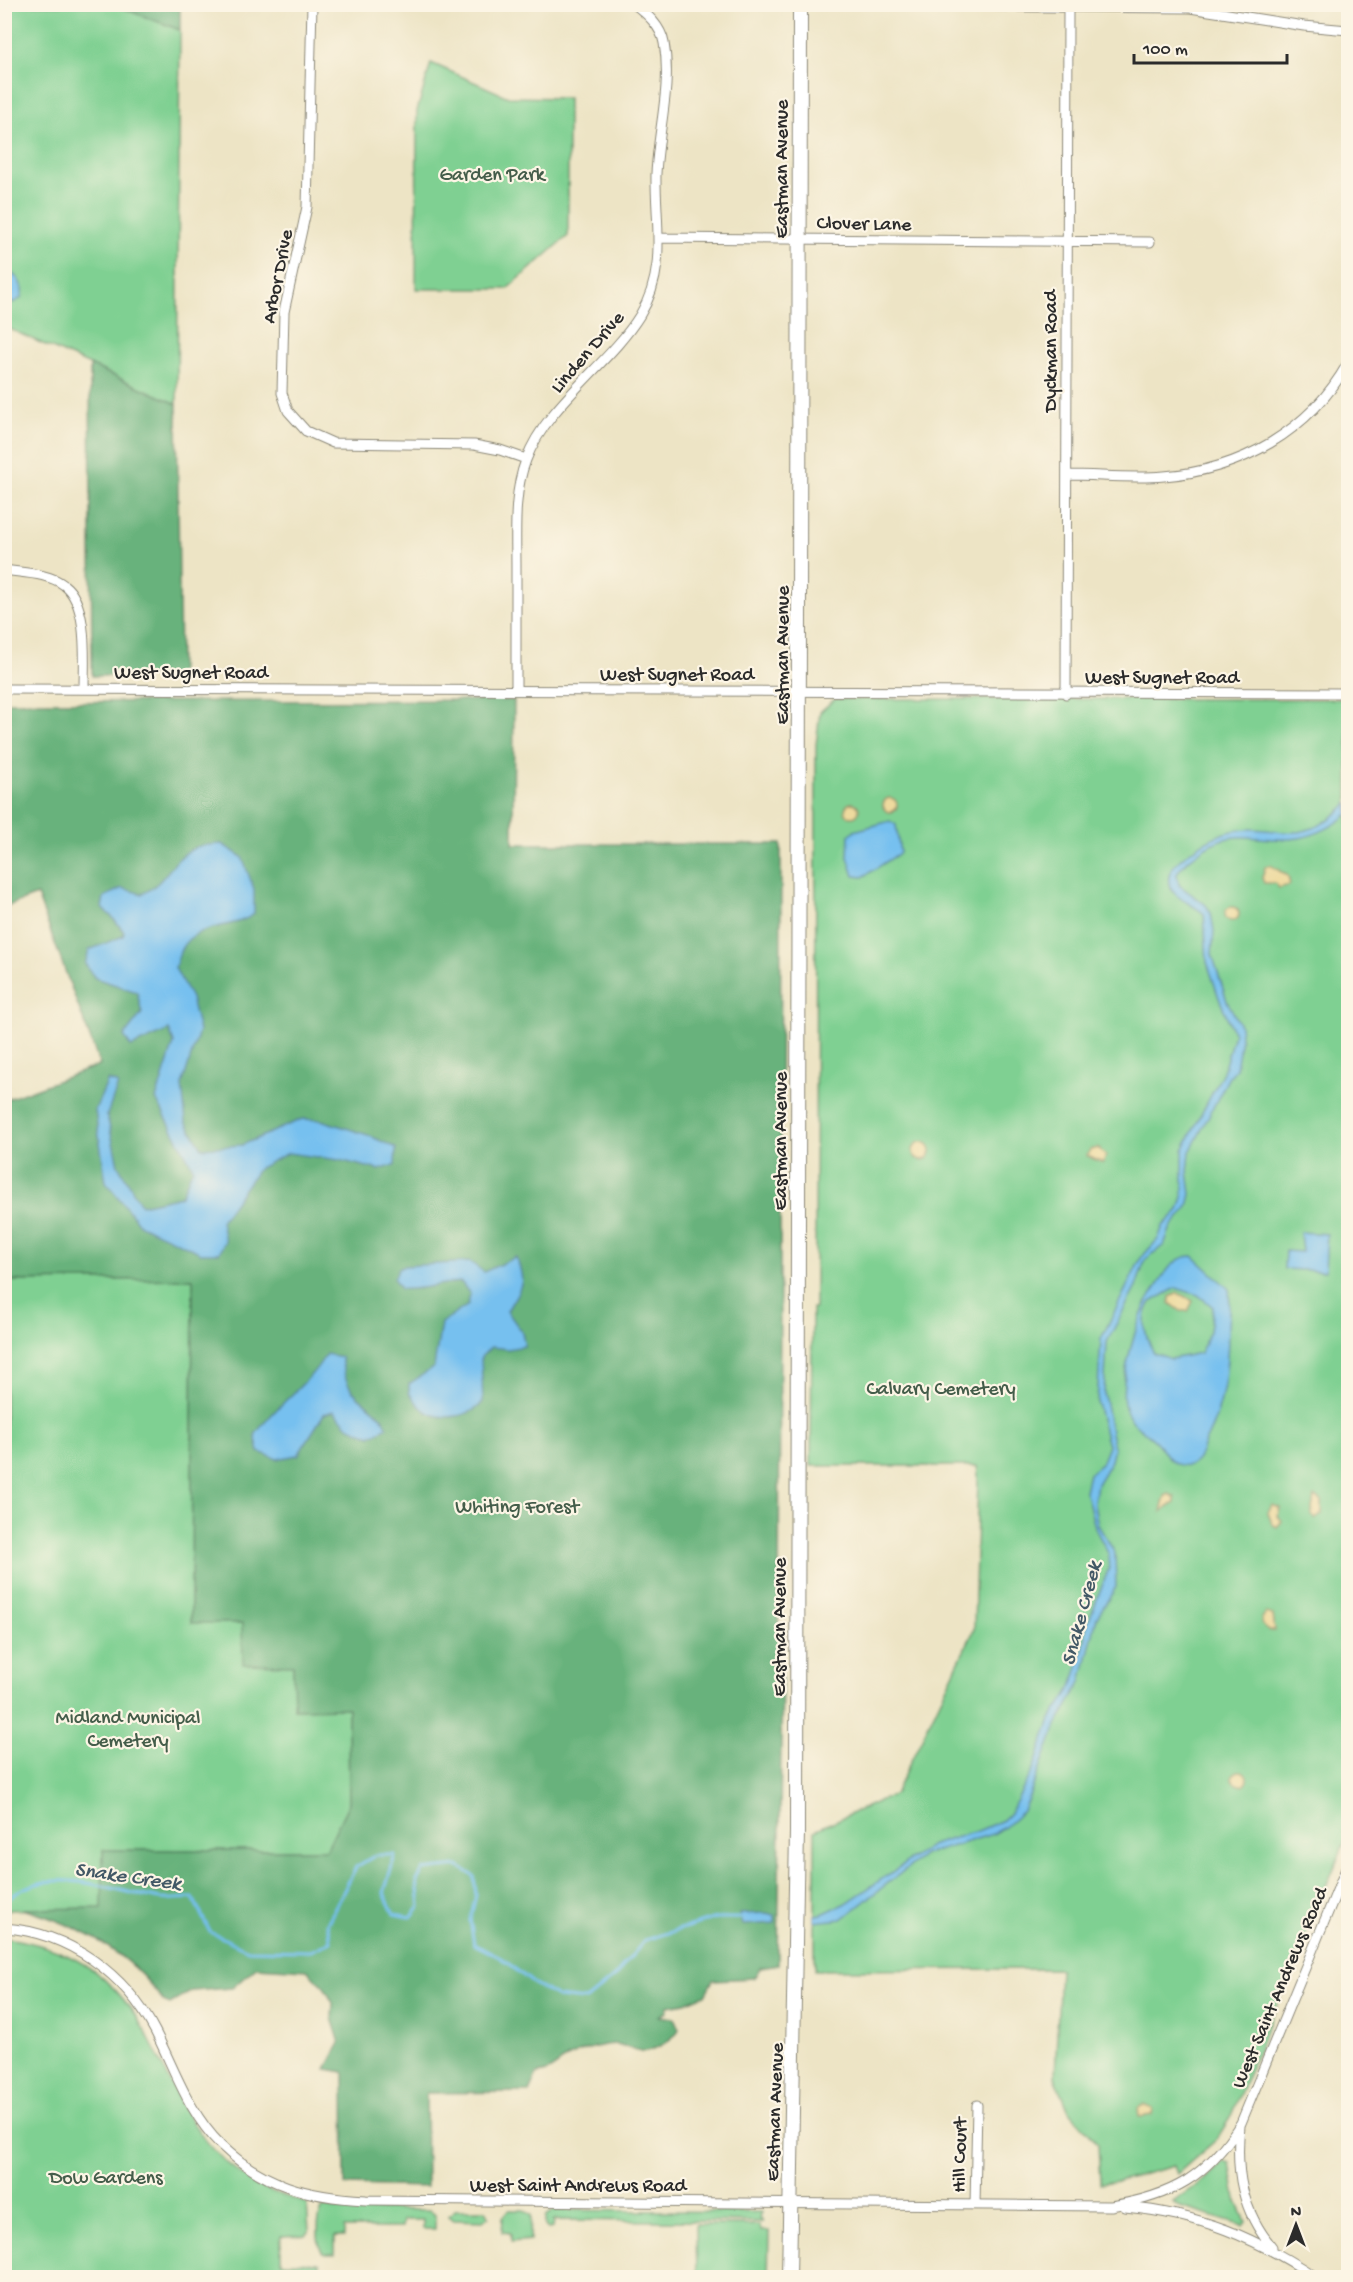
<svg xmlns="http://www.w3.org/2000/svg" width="1353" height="2282" font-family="'Gochi Hand',sans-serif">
  <rect width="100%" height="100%" fill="#fcf5e5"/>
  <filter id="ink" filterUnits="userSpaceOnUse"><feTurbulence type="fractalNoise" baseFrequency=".0167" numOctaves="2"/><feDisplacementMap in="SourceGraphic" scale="12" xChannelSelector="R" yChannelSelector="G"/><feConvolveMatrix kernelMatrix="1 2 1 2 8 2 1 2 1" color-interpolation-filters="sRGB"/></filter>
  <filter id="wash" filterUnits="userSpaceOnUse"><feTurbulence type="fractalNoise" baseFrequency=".008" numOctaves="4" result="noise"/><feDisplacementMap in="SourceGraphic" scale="24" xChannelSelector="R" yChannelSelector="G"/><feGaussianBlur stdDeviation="1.35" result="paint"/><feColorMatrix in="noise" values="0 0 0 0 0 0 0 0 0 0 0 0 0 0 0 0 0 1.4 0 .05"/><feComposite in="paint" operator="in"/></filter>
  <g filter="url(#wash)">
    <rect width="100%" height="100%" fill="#ede4c5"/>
    <path fill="#7fd092" stroke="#557e5e" stroke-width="1.5" d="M5,5H114L180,30L177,404L5,327Z
      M431,63L508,97L568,98V236L507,289H416L417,111Z
      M835,699H1348V1834L1230,2118L1216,2140L1177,2174L1174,2166L1119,2181L1100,2183L1098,2144L1068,2109L1055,2077L1060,1969L815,1970V1830L895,1794L974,1630L978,1475L977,1466H811L812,1308H815L816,745L820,712Z
      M193,1279L191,1622L242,1623L293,1665L294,1709L348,1707L349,1803L326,1850H103V1908L5,1910V1281Z
      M5,1938C67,1946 112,1973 143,2028C167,2070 180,2113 214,2150C231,2169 257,2187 281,2195C290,2198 299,2200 307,2204L309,2232L306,2235L281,2236V2262L320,2263V2267H315V2272H291L290,2278L5,2277Z
      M1224,2161L1230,2163L1236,2199L1246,2222L1243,2226L1177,2206L1173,2202L1206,2179Z
      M323,2208L430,2210L435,2215V2229H423V2220H403L402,2228H344V2236H335V2254H325C315,2248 317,2216 323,2208Z
      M454,2210H486L489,2216L483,2221L454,2220L449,2216Z
      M509,2210H524L531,2215L530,2240L511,2242V2233L502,2232L503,2217Z
      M554,2210L762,2212L760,2218L763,2222L554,2220L553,2228L548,2229L545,2226V2217Z
      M696,2225H759L761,2231H769L768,2277H697Z"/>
    <path fill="#67b27c" stroke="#496e54" stroke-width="1.5" d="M114,5H180V30Z
      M90,365L177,404L180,676H92Z
      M514,700L513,844H781L779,1668L782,1672L778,1965L760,1968L754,1978L713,1980L705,1995L685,2003L668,2006L667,2012L659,2016L674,2018L679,2029C675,2039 651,2053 641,2051C626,2049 624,2042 605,2045C594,2047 579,2052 569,2057C557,2064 550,2074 537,2074L529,2092L426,2093L427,2187L345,2185L344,2072L326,2069L340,2043L332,2018L333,2003L324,1987L307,1970L256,1967L232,1988L192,1991L170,2004L163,2001C128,1951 79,1925 22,1909L102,1908L103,1850H326L349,1803L348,1708L294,1709L293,1665L243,1664L242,1623H191L193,1279L5,1281V1100L100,1065L37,895L5,907V702Z"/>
    <path fill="#eeda9e" stroke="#8c8264" stroke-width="1.5" d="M883 805a7 7 0 1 1 14 0a7 7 0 1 1-14 0Z
      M845 810a7 7 0 1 1 14 0a7 7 0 1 1-14 0Z
      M1270,865L1288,876L1290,885L1279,888L1275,883H1264L1262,878L1265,867Z
      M1225 914a7 7 0 1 1 14 0a7 7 0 1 1-14 0Z
      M913 1151a9 9 0 1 1 18 0a9 9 0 1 1-18 0Z
      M1098,1148L1106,1156L1103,1163L1087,1156L1090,1150Z
      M1178,1293L1193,1301L1188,1311H1181L1170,1303V1297Z
      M1169,1494L1175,1497V1503L1161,1512L1165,1496Z
      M1314,1497L1322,1501V1514L1316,1519L1311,1515Z
      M1272,1505L1280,1508L1278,1516L1282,1521L1277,1527L1272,1524L1268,1512Z
      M1266,1613L1273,1615L1275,1631H1269L1262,1625V1618Z
      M1233 1778a7 7 0 1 1 14 0a7 7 0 1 1-14 0Z
      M1143,2105L1153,2109L1152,2115L1139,2117L1138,2108Z"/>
    <path fill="#76c0ef" stroke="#50768d" stroke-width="1.5" fill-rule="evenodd" d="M5,271C18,274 25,286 21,298L15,302L5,304Z
      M1348,803V814C1335,826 1316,835 1299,838C1257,845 1236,823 1196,854C1188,861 1181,865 1177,874L1179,885L1206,905L1211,913L1214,931L1212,954L1227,1001L1240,1025L1241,1038L1236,1069L1229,1077L1190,1152L1188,1172L1191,1194L1188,1207L1171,1227L1164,1245L1145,1260L1136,1287L1107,1342L1104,1394L1114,1448L1111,1461L1097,1484L1094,1504L1098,1525L1115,1553L1116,1587L1097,1617L1081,1682L1057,1725L1023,1811L1005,1827L993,1834L924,1855L842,1919L814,1922V1915L822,1914L848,1902L932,1845L980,1830L1003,1820L1010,1813L1032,1772L1051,1719L1072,1687L1085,1642L1087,1625L1109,1568V1555L1096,1530L1085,1491L1089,1474L1101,1464L1108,1446L1097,1403L1101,1339L1141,1258L1158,1239L1163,1226L1179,1210L1183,1197V1150L1223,1072L1234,1034L1219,998L1207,962L1204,914C1195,905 1177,900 1171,889C1164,876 1172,866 1182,858C1200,843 1223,830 1248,829C1268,828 1286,836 1307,830C1323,826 1336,815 1348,803Z
      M890,821L896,825L900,853L863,877L854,876L848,857L849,835L854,831Z
      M222,844L242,857L254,889V914C235,929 198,923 183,946C179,952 177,961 175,968L191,998L199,1031L182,1085L186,1122L202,1148L242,1145L302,1119L321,1120L368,1135L396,1148L395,1165L379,1170L339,1160L288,1153L259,1168L221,1221L225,1241L219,1253H201L140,1225L106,1182L95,1110L108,1080L118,1084L107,1115L118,1165L141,1205L181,1196L193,1168L156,1099L174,1043L169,1030L131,1047L124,1036L142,1013L137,992L95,978L85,964L89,950L123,936L124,932L112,917L102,908L104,897L122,888L142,894C166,883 171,859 194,848C201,844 214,845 222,844Z
      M1300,1232L1327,1234L1325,1271L1284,1269L1285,1251L1302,1252Z
      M1193,1256L1229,1289C1231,1303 1228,1316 1228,1330C1228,1368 1224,1406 1206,1440C1201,1448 1201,1463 1189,1465C1172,1468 1167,1454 1158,1444C1148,1433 1132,1425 1126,1411C1116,1388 1138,1313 1152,1294C1163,1279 1170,1256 1193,1256ZM1176,1288L1198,1295L1213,1307L1210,1331L1200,1353L1171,1359L1154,1353C1145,1337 1140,1319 1151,1302Z
      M516,1257C527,1285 521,1286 507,1311L522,1332L525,1346L508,1349L491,1347L481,1357L483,1402C472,1416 446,1421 429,1413C421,1410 415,1400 409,1393V1384L434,1367L441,1323L468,1305L470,1294L461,1282C439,1283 421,1291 400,1289L394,1279L398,1269L404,1266L470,1262L484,1272Z
      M326,1354L341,1357C347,1406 370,1395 388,1427L370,1436L348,1426L334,1411L324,1414L298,1455L277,1459L259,1452L255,1435C276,1404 307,1387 326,1354Z
      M767,1913L775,1915V1923L743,1925L740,1914Z"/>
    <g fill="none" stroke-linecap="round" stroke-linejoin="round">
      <path stroke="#76c0ef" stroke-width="3" d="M4,1903C46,1860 110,1891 161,1899C171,1900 183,1898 193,1898L210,1932L248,1950L311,1951L331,1941L327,1924L356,1867L376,1855H395L384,1893L394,1914L411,1917L420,1906L417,1881L423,1870L458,1866L474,1876L476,1895L470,1920L474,1944L501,1958L533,1983L557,1997L586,2000L614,1977L645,1940L716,1918H743"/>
    </g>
  </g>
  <g filter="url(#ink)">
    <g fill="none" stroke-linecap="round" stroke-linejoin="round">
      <g stroke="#8c8878" stroke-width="11">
        <path id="street" d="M312,4L307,207L284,312L282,393L288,411L306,431L333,443L474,445L500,450L526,459
          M916,6L1190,8L1304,26L1348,30
          M660,238L1150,242
          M1067,475C1099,475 1132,479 1164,476C1241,470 1310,431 1348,363
          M4,570C23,573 49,573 64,585C89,604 84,660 84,689
          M4,689L1348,693
          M516,690C516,649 516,609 516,568C516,532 513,494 526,460C546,405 610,364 640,315C668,269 655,223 656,174C658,130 672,86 664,43C661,26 647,14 634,4
          M1066,694L1068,7
          M4,1928C69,1932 126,1975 155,2031C175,2070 189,2114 221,2145C263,2186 309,2197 366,2200L1111,2206C1172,2196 1207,2177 1241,2123L1348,1864
          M1240,2126C1235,2171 1242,2211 1272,2247
          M975,2205L977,2105
          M1125,2207C1200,2214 1255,2237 1317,2278"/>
      </g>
      <g stroke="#8c8878" stroke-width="16">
        <path id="primary" d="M789,2278L797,1831L800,4"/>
      </g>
      <use href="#street" stroke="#fff" stroke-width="9"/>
      <use href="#primary" stroke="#fff" stroke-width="14"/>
    </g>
  </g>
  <g text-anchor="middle" stroke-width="4.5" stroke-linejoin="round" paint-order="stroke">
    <g font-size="20" fill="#2b2b2b" stroke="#fcf5e5">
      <text transform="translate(780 169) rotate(-90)" y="7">Eastman Avenue</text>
      <text transform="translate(864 222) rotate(1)" y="7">Clover Lane</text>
      <text transform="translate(276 276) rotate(-79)" y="7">Arbor Drive</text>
      <text transform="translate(586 351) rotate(-49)" y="7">Linden Drive</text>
      <text transform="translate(1049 351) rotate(-90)" y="7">Dyckman Road</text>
      <text transform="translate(781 655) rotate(-90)" y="7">Eastman Avenue</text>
      <text x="191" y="678">West Sugnet Road</text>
      <text x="677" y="680">West Sugnet Road</text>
      <text x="1162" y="683">West Sugnet Road</text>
      <text transform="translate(779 1141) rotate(-90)" y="7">Eastman Avenue</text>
      <text transform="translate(778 1627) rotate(-90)" y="7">Eastman Avenue</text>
      <text transform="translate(1278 1987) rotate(-67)" y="7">West Saint Andrews Road</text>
      <text transform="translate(773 2112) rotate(-88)" y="7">Eastman Avenue</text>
      <text transform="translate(958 2155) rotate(-89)" y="7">Hill Court</text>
      <text x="578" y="2191">West Saint Andrews Road</text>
    </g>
    <g font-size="20" fill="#445d4a" stroke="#fcf5e5">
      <text x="492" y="180">Garden Park</text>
      <text x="941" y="1394">Calvary Cemetery</text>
      <text x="517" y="1512">Whiting Forest</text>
      <text x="128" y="1723">Midland Municipal<tspan x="128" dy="23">Cemetery</tspan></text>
      <text x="106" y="2183">Dow Gardens</text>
    </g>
    <g font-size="21" font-style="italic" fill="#425866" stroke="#fcf5e5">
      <text transform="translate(1080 1613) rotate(-75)" y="7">Snake Creek</text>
      <text transform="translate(128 1875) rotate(8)" y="7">Snake Creek</text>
    </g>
  </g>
  <rect width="1353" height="2282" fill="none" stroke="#fcf5e5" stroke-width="24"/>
  <g transform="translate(1296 2225)" stroke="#fcf5e5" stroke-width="4.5" paint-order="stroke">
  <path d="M0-4.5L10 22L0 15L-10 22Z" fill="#2b2b2b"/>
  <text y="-9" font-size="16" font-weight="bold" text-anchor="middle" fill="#2b2b2b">N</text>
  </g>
  <path d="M1134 54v9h153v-9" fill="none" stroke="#2b2b2b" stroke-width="3"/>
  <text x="1143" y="54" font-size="18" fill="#2b2b2b" stroke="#fcf5e5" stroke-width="4.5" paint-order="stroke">100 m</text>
</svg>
